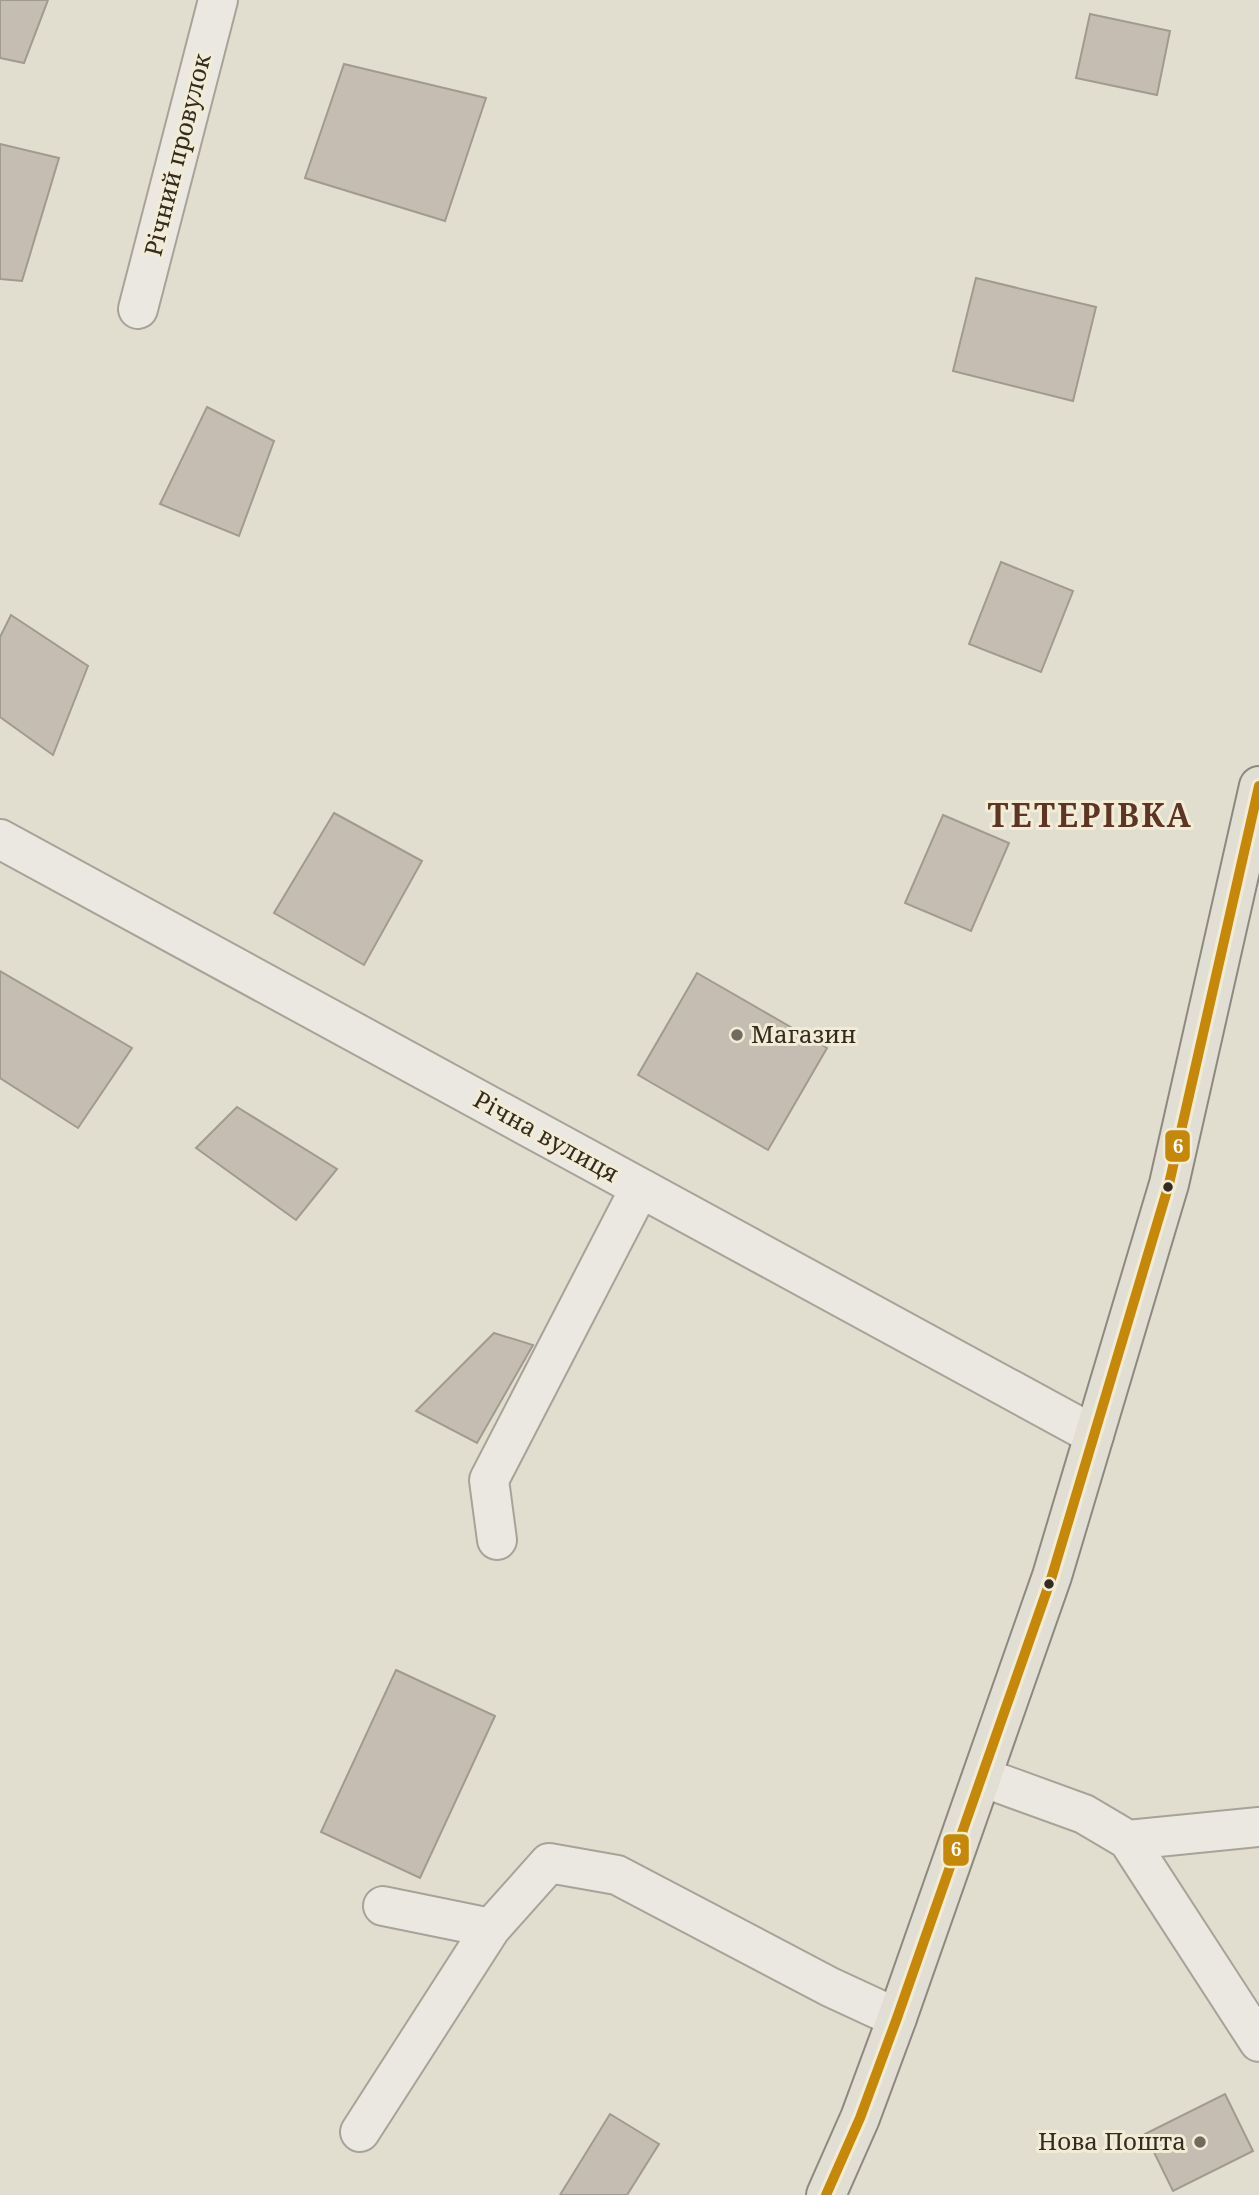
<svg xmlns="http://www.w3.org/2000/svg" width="1259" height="2195" font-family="'Noto Serif',serif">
  <rect width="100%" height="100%" fill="#e1ded0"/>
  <path fill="#c5bdb1" stroke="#a19a8f" stroke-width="2" d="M0,0H48L24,63L0,58Z
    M1090,14L1170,31L1157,95L1076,78Z
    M344,64L486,98L445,221L305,178Z
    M0,144L59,158L22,281L0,279Z
    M976,278L1096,307L1073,401L953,371Z
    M207,407L274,441L239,536L160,504Z
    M1001,562L1073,591L1041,672L969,644Z
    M11,615L88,666L53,755L0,717V637Z
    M334,813L422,861L364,965L274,913Z
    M943,815L1009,843L971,931L905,903Z
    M0,971L132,1048L78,1128L0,1078Z
    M697,973L827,1048L768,1150L638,1075Z
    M237,1107L337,1169L296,1220L196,1148Z
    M494,1333L533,1345L477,1443L416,1411Z
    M396,1670L495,1716L420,1878L321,1832Z
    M1225,2094L1253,2151L1173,2191L1145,2134Z
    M610,2114L659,2144L627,2195H560Z"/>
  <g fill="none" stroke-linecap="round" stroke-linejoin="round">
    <g stroke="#a7a398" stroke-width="42">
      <path id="minor" d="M138,309L218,0
        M0,839L1094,1435
        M497,1540L489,1480L640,1188
        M982,1777L1084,1814L1128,1840L1259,2042
        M1128,1840L1259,1827
        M383,1906L491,1928
        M360,2132L491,1928L549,1863L617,1875L830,1987L897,2018"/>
    </g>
    <g stroke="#8d897f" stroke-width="42">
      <path id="major" d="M826,2195L860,2118L897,2018L1052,1576L1169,1184L1259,786"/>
    </g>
    <use href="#minor" stroke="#eae8e0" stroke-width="38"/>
    <use href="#major" stroke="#e1ded3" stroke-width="38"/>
    <g stroke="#f2ecd7" stroke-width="16">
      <path id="bus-1" d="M826,2195L860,2118L897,2018L1052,1576L1169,1184L1259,786"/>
    </g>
    <use href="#bus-1" stroke="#c68808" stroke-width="10"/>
  </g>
  <g fill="#716a5e" stroke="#f2ecd7" stroke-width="2.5">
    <circle cx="737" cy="1035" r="7"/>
    <circle cx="1200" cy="2142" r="7"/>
  </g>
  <g fill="#352c21" stroke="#f2ecd7" stroke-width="2.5">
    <circle cx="1168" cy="1187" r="6"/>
    <circle cx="1049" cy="1584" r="6"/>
  </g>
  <g text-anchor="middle" stroke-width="6" stroke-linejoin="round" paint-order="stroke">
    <g font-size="24" fill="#352c21" stroke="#f2ecd7">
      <text transform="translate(178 155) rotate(-76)" y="8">Річний провулок</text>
      <text transform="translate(546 1137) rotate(29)" y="8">Річна вулиця</text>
    </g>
    <g font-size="24" fill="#352c21" stroke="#f2ecd7" text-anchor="start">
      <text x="751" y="1043">Магазин</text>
      <text x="1186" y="2150" text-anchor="end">Нова Пошта</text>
    </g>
    <g font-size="32" font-weight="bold" letter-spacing="2" fill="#5d3525" stroke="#f2ecd7">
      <text x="1090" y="827">ТЕТЕРІВКА</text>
    </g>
  </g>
  <g stroke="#f2ecd7" stroke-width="2.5">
    <rect x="1164" y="1129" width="27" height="34" rx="7" fill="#c68808"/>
    <rect x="942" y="1833" width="28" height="34" rx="7" fill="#c68808"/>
  </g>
  <g font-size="19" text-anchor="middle" font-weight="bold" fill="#fff">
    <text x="1178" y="1153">6</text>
    <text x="956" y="1856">6</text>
  </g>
</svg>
